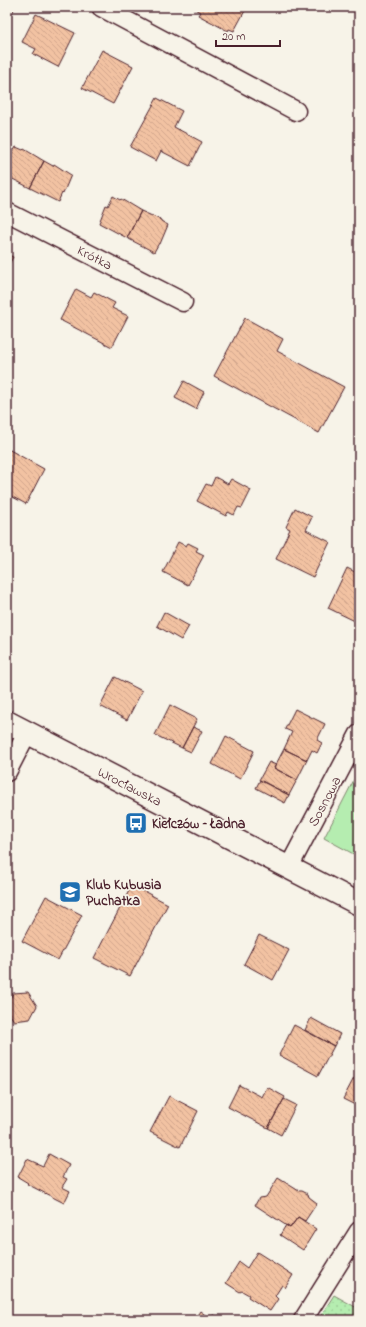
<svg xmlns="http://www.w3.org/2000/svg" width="366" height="1327" font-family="'Indie Flower',sans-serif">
  <defs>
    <pattern id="grass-dots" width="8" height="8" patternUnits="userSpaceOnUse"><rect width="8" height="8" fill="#b5edb0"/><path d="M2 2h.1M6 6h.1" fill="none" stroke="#9dcb98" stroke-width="1.8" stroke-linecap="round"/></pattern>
    <pattern id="building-back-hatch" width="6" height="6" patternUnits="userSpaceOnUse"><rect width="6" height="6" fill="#f2c2a2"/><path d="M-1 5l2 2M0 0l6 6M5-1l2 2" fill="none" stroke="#d1a68c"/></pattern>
  </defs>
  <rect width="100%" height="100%" fill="#f7f3e8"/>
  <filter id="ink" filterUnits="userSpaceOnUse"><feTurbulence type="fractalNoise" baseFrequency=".025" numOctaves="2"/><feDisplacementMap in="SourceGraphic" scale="8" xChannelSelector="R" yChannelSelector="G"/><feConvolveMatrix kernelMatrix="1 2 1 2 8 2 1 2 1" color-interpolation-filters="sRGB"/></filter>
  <g filter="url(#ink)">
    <path fill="url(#grass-dots)" stroke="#80866e" d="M334,1295L359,1309V1320H318Z"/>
    <path fill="#b5edb0" stroke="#80866e" d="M359,770V857L324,838Z"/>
    <path fill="url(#building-back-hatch)" stroke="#4a1f2b" d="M7,7L14,9L7,23Z
      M191,7H247L234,31L229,29L228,31L198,15L200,12Z
      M36,14L75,33L58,67L33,54L36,49L22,42Z
      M102,50L133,66L113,104L82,88Z
      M157,98L182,111L174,127L202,142L190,166L161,151L156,161L130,147Z
      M16,147L23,150L24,149L44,161L30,188L7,176V162Z
      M44,161L53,166L54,164L71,175L63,194L62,193L58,202L30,188Z
      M113,196L120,200L121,199L141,211L127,238L99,223L106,205L108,206Z
      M141,211L161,220V221L168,225L160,244L159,243L154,252L127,238Z
      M7,254L13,257L7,268Z
      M76,289L91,297L94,292L115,303L112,308L128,316L112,347L60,320Z
      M245,318L283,339L277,351L344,387L319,433L214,376Z
      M184,381L204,392L196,409L175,398Z
      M8,449L44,469L26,504L7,494Z
      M215,477L228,484L231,479L251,490L242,508L238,507L234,515L228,512L226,516L197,501L206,484L211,486Z
      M295,508L312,517L306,530L330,542L313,577L276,559L290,529L286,527Z
      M178,542L186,546L188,543L198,548L196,551L204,555L188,585L163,572Z
      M347,568L359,574V623L328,608Z
      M164,612L189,626L181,640L157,626Z
      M115,677L142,691L127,720L100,706Z
      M170,705L197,719L182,748L155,735Z
      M295,709L325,724L317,740L322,743L317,753L312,750L307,760L284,749L292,732L285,729Z
      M193,727L202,731L191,752L182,748Z
      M226,736L254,751L240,779L212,764Z
      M284,749L307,760L297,780L274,768Z
      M269,762L276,765L274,768L297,780L289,795L259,780Z
      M260,780L289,795L285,803L256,788Z
      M132,885L168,904L130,976L94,958Z
      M46,896L82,915L58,960L22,941Z
      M259,935L289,950L273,980L244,964Z
      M28,992L37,1006L30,1019L14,1021L7,1010V1004L13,993Z
      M311,1018L340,1034L334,1046L305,1030Z
      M294,1025L334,1046L318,1076L279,1055Z
      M354,1078L359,1081V1107L343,1099Z
      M239,1085L262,1097L267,1087L285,1097L268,1128L228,1107Z
      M169,1096L198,1111L180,1147L150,1132Z
      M284,1099L296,1105L281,1135L268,1128Z
      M49,1154L69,1165L63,1177L67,1179L62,1187L70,1191L64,1203L27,1184L28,1183L18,1177L27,1159L43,1166Z
      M278,1178L299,1191H302L308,1194L309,1197L317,1203L305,1221L298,1217L290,1228L255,1205L259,1198L266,1197Z
      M298,1217L316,1229L303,1250L280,1235L286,1225L290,1228Z
      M257,1252L293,1275L285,1288L282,1285L275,1296L278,1299L270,1311L248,1297L249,1295L242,1291L240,1292L226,1283L239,1262L247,1268Z
      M200,1311L208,1317L214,1315L220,1319V1320H194Z"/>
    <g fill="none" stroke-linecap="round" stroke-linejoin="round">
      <g stroke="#4a1f2b" stroke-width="21">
        <path id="minor" d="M101,7L296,111
          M7,212L183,302
          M7,772L27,733
          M289,867L359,734
          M303,1320L359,1231"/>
      </g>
      <g stroke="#4a1f2b" stroke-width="25">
        <path id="tertiary" d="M7,722L359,904"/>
      </g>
      <use href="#minor" stroke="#f7f3e8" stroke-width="18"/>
      <use href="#tertiary" stroke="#f7f3e8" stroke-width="22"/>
    </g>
  </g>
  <defs>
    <g id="bus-square" transform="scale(1.15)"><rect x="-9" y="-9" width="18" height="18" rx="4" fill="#1f6fb2" stroke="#f7f3e8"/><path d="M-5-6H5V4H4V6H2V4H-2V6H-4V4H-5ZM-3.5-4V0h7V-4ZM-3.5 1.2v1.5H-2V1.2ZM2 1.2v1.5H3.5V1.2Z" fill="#fff"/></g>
    <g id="school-square" transform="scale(1.15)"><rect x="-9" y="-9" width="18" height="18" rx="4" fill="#1f6fb2" stroke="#f7f3e8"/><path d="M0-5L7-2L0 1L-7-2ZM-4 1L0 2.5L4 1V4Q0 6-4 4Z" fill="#fff"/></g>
  </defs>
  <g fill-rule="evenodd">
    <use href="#bus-square" x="136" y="823"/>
    <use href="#school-square" x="70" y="892"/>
  </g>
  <g text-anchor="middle" stroke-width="3.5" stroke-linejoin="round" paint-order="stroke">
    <g font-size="14" fill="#4a1f2b" stroke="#f7f3e8">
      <text transform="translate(95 257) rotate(27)" y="5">Krótka</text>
      <text transform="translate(130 786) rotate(27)" y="5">Wrocławska</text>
      <text transform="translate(324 801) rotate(-62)" y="5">Sosnowa</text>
    </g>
    <g font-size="14" font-weight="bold" fill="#4a1f2b" stroke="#f7f3e8" text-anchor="start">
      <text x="152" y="828">Kiełczów – Ładna</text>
      <text x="86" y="889">Klub Kubusia<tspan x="86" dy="16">Puchatka</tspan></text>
    </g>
  </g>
  <rect width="366" height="1327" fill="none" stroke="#f7f3e8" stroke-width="24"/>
  <rect x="12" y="12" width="342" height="1303" fill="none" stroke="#4a1f2b" stroke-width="1.5" filter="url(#ink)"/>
  <path d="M216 40v6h64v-6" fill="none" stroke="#4a1f2b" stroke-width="2"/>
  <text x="222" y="40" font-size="12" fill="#4a1f2b" stroke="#f7f3e8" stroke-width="3" paint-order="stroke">20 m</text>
</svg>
